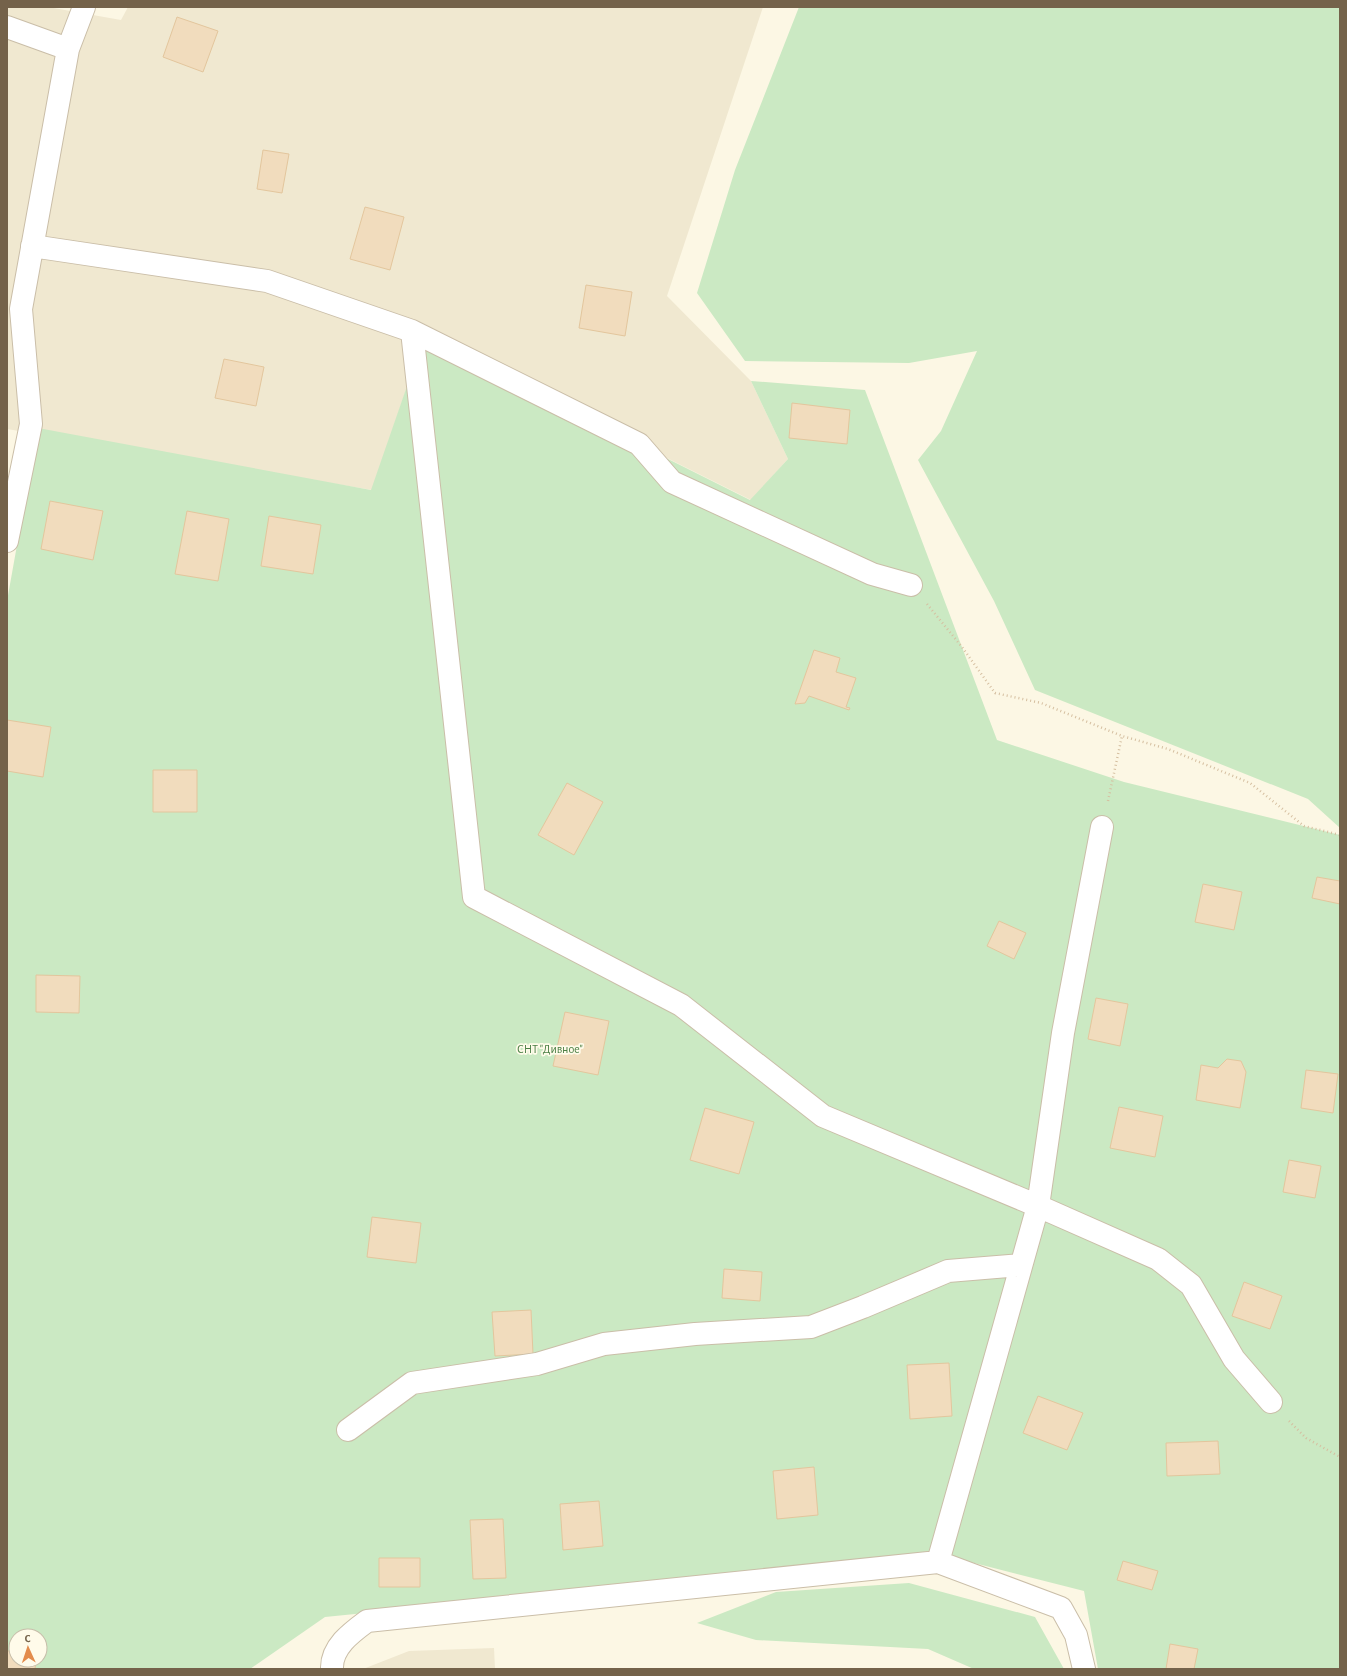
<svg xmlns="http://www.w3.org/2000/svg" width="1347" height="1676" font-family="'Alegreya Sans',sans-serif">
  <rect width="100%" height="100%" fill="#fcf7e4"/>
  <path fill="#f0e8d0" d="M7,7H48L121,20L128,7H763L667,296L751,381L788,459L751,500L424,337L372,490L7,429Z
    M494,1648L495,1669H363L409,1651Z"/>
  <path fill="#cbe9c3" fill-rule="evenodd" d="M799,7H1340V828L1308,799L1035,690L994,601L918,460L941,431L977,351L909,363L745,361L697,293L735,170Z
    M424,337L750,500L788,459L751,381L865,390L997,740L1124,782L1340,835V1669H1098L1084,1591L943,1555L325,1617L250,1669H7V601L38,428L371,490ZM16,1636H40V1660H16Z
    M909,1583L1035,1617L1064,1669H974L928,1649L756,1640L697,1623L776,1592Z"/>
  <path fill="#f1dcbd" stroke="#e3c69d" d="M177,17L218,31L203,72L163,57Z
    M263,150L289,154L282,193L257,189Z
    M365,207L404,217L390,270L350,259Z
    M586,285L632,292L625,336L579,328Z
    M224,359L264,367L256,406L215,398Z
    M792,403L850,410L847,444L789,438Z
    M50,501L103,511L93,560L41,549Z
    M187,511L229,519L218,581L175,574Z
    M269,516L321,525L313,574L261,566Z
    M814,650L840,658L836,672L856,678L846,707L850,708L849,710L809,696L805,703L795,704Z
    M7,720L51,727L43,777L7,771Z
    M153,770H197V812H153Z
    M567,783L603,802L574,855L538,835Z
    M1317,877L1340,881V904L1312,898Z
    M1203,884L1242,892L1234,930L1195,922Z
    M999,921L1026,933L1014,959L987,946Z
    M36,975L80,976L79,1013L36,1012Z
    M1096,998L1128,1004L1120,1046L1088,1039Z
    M565,1012L609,1021L598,1075L553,1066Z
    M1227,1059L1241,1061L1246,1072L1240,1108L1196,1100L1201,1065L1218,1068Z
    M1306,1070L1338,1074L1333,1113L1301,1108Z
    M1119,1107L1163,1116L1155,1157L1110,1148Z
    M705,1108L754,1122L739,1174L690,1160Z
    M1289,1160L1321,1166L1315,1198L1283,1192Z
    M372,1217L421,1223L416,1263L367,1257Z
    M724,1269L762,1272L760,1301L722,1298Z
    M1244,1282L1282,1296L1270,1329L1232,1316Z
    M531,1310L533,1354L495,1356L492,1312Z
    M949,1363L952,1416L910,1419L907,1365Z
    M1038,1396L1083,1413L1067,1450L1023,1433Z
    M1218,1441L1220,1474L1167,1476L1166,1443Z
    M814,1467L818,1515L777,1519L773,1471Z
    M599,1501L603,1546L563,1550L560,1504Z
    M503,1519L506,1578L473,1579L470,1520Z
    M379,1558H420V1587H379Z
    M1123,1561L1158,1571L1152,1590L1117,1580Z
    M1170,1644L1198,1649L1194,1669H1166Z
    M7,1651H16V1660H36L35,1669H7Z"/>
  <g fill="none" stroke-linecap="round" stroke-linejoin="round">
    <g stroke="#cabea8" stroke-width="24">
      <path id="minor" d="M7,27L68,49L21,309L31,424L7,541
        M68,49L84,7
        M32,246L267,281L412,331L474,897L681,1005L823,1116L1038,1206L1158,1259L1191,1285L1234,1359L1271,1402
        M412,331L639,444L672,482L872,574L911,585
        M348,1430L412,1383L537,1364L604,1344L695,1334L811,1327L863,1307L948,1271L1021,1265
        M938,1562L1038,1206L1063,1033L1102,827
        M332,1669C331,1647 352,1632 367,1621L938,1562L1061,1608L1076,1635L1084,1669"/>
    </g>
    <path stroke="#d5bfa0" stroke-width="2.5" stroke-dasharray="1 3" stroke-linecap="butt" d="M927,604L962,647L995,693L1041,703L1122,736L1168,749L1250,783L1304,826L1340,835
      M1108,801L1122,736
      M1289,1421L1306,1438L1340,1457"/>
    <use href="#minor" stroke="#fff" stroke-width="22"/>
  </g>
  <g text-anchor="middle" stroke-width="3.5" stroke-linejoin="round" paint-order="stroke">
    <g font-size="12" fill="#4b7f45" stroke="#fffbea">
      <text x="550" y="1053">СНТ "Дивное"</text>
    </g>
  </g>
  <rect width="1347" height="1676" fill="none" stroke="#74624a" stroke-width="16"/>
  <g transform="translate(28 1648) rotate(357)"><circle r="19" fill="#fffbea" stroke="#c7beaa"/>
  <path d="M0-3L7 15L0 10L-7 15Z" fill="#e38c4c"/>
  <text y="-6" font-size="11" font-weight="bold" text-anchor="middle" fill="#74624a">С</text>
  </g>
</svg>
